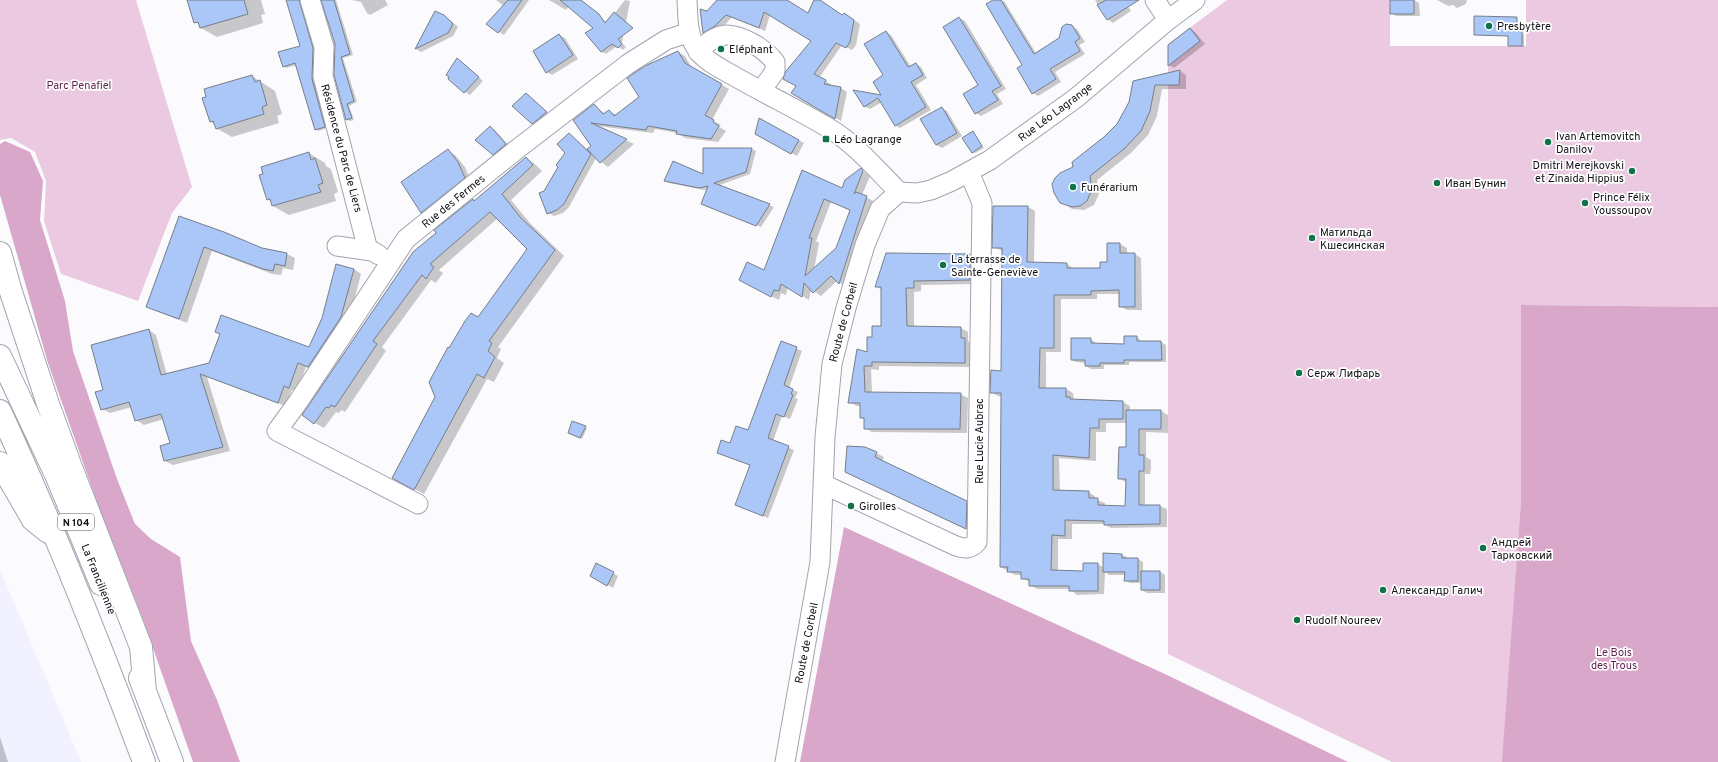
<svg xmlns="http://www.w3.org/2000/svg" width="1718" height="762" font-family="Overpass,sans-serif">
  <rect width="100%" height="100%" fill="#fbfbfe"/>
  <path fill="#f1f1ff" d="M0,570L46,678L81,762H0Z"/>
  <path fill="#ebc9e0" d="M0,0H136L192,187L172,213L138,301L61,274L44,221L46,181L35,152L11,138L0,140Z
    M1227,0H1390V46H1526V0H1718V307L1521,305V502L1504,762H1392L1168,654V44Z"/>
  <path fill="#d9a7ca" d="M5,141L30,152L43,181L40,220L65,301L73,351L117,479L135,524L151,539L180,557L191,641L217,700L240,762H193L141,614L98,505L48,363L0,195V144Z
    M1521,305L1718,307V762H1502L1521,502Z
    M844,527L1167,675L1348,762H800Z"/>
  <path fill="#0003" fill-rule="evenodd" d="M188,0H261L265,14L261,15L263,23L217,37L201,28L200,25L195,22Z
    M287,0H302L316,51L327,128L319,131L316,129L297,65L286,68L283,66L301,47Z
    M323,0H336L353,55L343,58L357,102L349,106L354,120L350,121L347,120L336,44Z
    M352,0H385L388,5L370,15L367,13L361,2Z
    M496,0H529L504,35L487,24L504,6Z
    M549,0H581L607,23L625,0L630,1L622,43L626,47L623,50L617,46L606,54L602,52L587,34L594,28L569,6L566,10Z
    M719,0H785L808,14L815,0H818L843,16L850,17L860,24L856,45L852,50L842,45L819,78L831,84L830,86L841,88L847,92L841,121L793,93L797,86L813,41L770,15L765,31L732,17L721,29L710,35L704,32L707,13Z
    M995,0L1004,1L1036,53L1060,39L1071,26L1077,29L1085,42L1079,45L1085,54L1055,72L1061,82L1038,96L1033,93L1024,65Z
    M1095,0H1124L1131,11L1113,23L1107,19Z
    M1391,0H1414L1419,3L1420,16H1396L1391,13Z
    M1437,0H1467L1466,4L1457,8L1453,5L1448,6Z
    M435,12L449,19L458,27L453,36L421,52L416,49Z
    M959,18L965,21L1006,89L997,94L1003,104L981,116L976,113L979,85Z
    M1190,29L1195,32L1205,44L1174,68L1169,65Z
    M886,32L891,35L911,67L916,64L921,67L927,78L916,85L931,110L900,128L895,125L882,102L870,109L864,106L855,91L883,97Z
    M1522,32L1524,34V47L1509,45Z
    M559,35L565,38L578,59L552,75L547,72Z
    M678,52L685,56L692,68L729,89L712,120L721,125L719,127L726,131L718,142L685,138L677,133L655,129L653,133L597,126L634,144L608,167L596,158L569,207L563,213L554,216L548,213L545,192L567,153L570,135L588,150L592,146L574,120L594,105L605,114L609,111L617,115L641,97Z
    M458,59L483,81L470,95L465,92Z
    M1180,71L1186,75V89H1162L1157,116L1148,135L1131,153L1097,180L1099,194L1094,205L1084,210L1072,209L1058,199L1074,167L1118,124L1130,103L1134,82Z
    M252,76L275,91L282,114L277,116L279,123L232,137L216,128L215,124L211,122L207,97Z
    M529,96L548,114L535,124L533,123Z
    M942,108L947,111L962,136L942,148L936,145Z
    M760,120L804,143L797,156L756,134Z
    M490,128L495,130L510,147L498,157L493,154Z
    M973,132L984,148L975,153L972,152Z
    M752,149L756,151L750,174L717,186L774,207L761,227L702,204L707,189L704,190L669,183L665,180L704,176Z
    M448,151L455,155L465,167L471,182L429,216L422,212Z
    M309,153L325,163L326,166L331,169L338,192L334,194L336,201L289,215L273,206L272,202L267,199Z
    M526,158L535,164L542,171L511,200L530,223L564,256L498,347L501,349L497,358L504,363L494,382L487,379L424,494L403,483L436,397L449,349L478,318L529,249L498,218L439,270L443,273L436,283L431,280L382,347L386,351L345,412L341,410L339,413L336,412L324,428L315,423L437,233L473,200L475,201Z
    M861,170L870,176L862,195L873,201L846,287L837,281L821,296L811,289L809,300L788,287L786,295L781,293L779,300L747,284L764,272L802,172L842,189ZM831,202L851,210L837,249L814,270L819,243L816,241Z
    M1028,207L1035,211L1034,263L1067,264L1074,269H1101L1108,264V244H1120L1127,248V254H1135L1141,258L1142,310H1127L1120,306V294H1097V299H1061V352H1046V389H1066L1073,393L1074,400L1123,402L1130,406V411H1161L1168,415V433L1146,432V457L1151,460V468L1150,474H1145V506H1160L1167,509V527L1111,528L1104,524H1072V539H1058V571L1084,572L1098,564L1104,568L1122,555L1127,557V559H1138L1143,562V572H1160L1165,575V593H1147L1142,590V583H1130L1125,580V575H1109L1105,572L1104,594L1077,595L1070,589H1037L1030,585V582L1022,578V575H1015L1001,567L1002,396H998L991,392L1002,372L1003,251L993,247ZM1106,423H1127V448L1119,478L1127,483L1126,507L1105,506V503L1095,499V496L1088,492L1060,491L1059,458L1096,461V432H1106Z
    M179,217L261,249L287,254L295,258L293,270L283,268L281,275L272,274L212,251L187,323L156,311L148,306Z
    M970,254L977,259V284L921,285V291L914,292V327L961,328L968,332V341L972,344V367L879,366V370L871,369L872,393L960,394L968,398L967,433L872,432L865,428V420L861,417V406H857L849,402L868,353L873,338L882,327V290L877,287Z
    M354,269L361,274L349,321L316,371L306,367L297,392L292,390L285,406L207,377L230,451L173,465L165,461L171,444L164,419L144,425L136,420L132,407L110,413L102,409L104,391L149,330L156,335L167,375L210,364L221,335L216,332L310,348Z
    M1125,337H1137L1142,342H1161L1166,345V362H1129V365H1104V369H1091L1086,366V363L1076,362L1072,360L1090,339L1095,342V344L1125,345Z
    M781,342L802,351L789,388L798,392L795,398L798,399L790,419L782,416L773,441L794,450L768,518L742,507L751,465L731,445L748,431Z
    M585,427L587,428L582,439L571,434Z
    M876,453L884,457L882,461L974,506L973,532L854,476Z
    M613,573L618,576L613,588L591,575Z
    M0,737L8,762H0Z"/>
  <path fill="#aac7f7" stroke="#767e8a" fill-rule="evenodd" d="M187,0H244L248,14L200,28L198,22L194,23Z
    M286,0H299L313,48L312,79L325,127L315,130L295,63L283,67L278,52L300,46Z
    M321,0H334L350,54L341,57L354,101L347,104L352,118L346,120L334,75L335,44Z
    M508,0H522L498,33L486,24Z
    M560,0H581L599,14L605,23L614,12L633,28L618,39L622,44L618,48L612,44L601,52L585,33L593,28Z
    M717,0H787L808,13L814,0H820L842,15L844,13L854,20L850,42L846,48L836,43L814,74L826,80L824,84L841,87L835,119L791,93L796,86L783,79L786,71L811,41L764,12L759,28L726,15L715,26L703,33L700,9L707,11Z
    M993,0H1001L1034,54L1059,38L1062,27L1066,24L1072,25L1080,38L1075,42L1080,51L1050,69L1056,79L1032,94L1017,68L1022,65L986,4Z
    M1106,0H1139L1107,20L1097,5Z
    M1390,0H1414V14H1390Z
    M435,11L444,15L453,24L448,33L415,49Z
    M1474,16L1517,17V31H1522V46H1508V36L1474,35Z
    M959,17L1001,86L992,91L998,100L975,114L963,94L978,85L943,27Z
    M1190,28L1200,41L1168,66V45Z
    M886,31L908,67L916,63L923,75L911,82L926,107L895,126L878,98L864,107L853,90L881,95L873,82L883,75L864,44Z
    M559,34L573,55L546,73L533,51Z
    M678,51L685,63L722,84L705,115L714,120L713,122L719,126L711,139L676,134L677,131L648,126L646,130L591,123L627,139L600,163L587,149L591,146L573,120L594,104L603,114L609,110L614,116L639,97L627,78L645,66Z
    M457,58L479,77L464,93L448,79L449,77L446,75Z
    M1180,70L1179,85H1155L1150,111L1141,131L1124,149L1090,176L1092,189L1087,201L1080,206L1072,207L1060,203L1054,193L1052,184L1055,178L1060,173L1073,167L1072,162L1104,137L1117,124L1129,102L1133,81Z
    M252,75L255,82L260,80L267,105L262,107L264,114L216,129L213,121L210,122L202,98L206,97L204,89Z
    M526,93L547,112L532,124L512,106Z
    M942,107L957,133L936,145L920,119Z
    M759,118L799,140L791,154L755,134Z
    M490,126L506,144L493,155L475,140Z
    M973,131L982,146L972,153L962,138Z
    M569,133L591,154L564,204L557,210L547,214L539,193L544,191L558,167L556,165L565,153L557,144Z
    M703,148H752L746,172L714,183L770,204L756,226L701,204L708,186L699,188L664,181L673,161L703,174Z
    M448,149L458,162L465,178L421,213L401,182Z
    M309,152L311,160L315,158L323,183L318,185L321,192L272,206L270,199L267,200L259,175L263,174L261,167Z
    M526,157L533,165L502,194L520,217L555,250L489,341L492,343L488,351L495,357L484,378L477,374L414,490L392,478L435,397L429,382L448,347L449,348L465,321L471,313L478,317L527,249L490,212L430,264L434,267L426,279L422,275L373,341L377,344L335,407L331,405L329,408L326,407L314,424L302,415L413,252L436,233L434,230L473,199L474,201Z
    M861,168L863,171L854,194L856,192L867,196L839,284L831,276L813,293L804,283L802,297L781,284L779,291L774,290L771,297L739,280L747,262L764,270L802,170L842,188L845,180ZM824,199L850,210L836,248L805,276L812,238H809Z
    M993,206H1028L1027,262L1067,263V268H1100V262H1107V243H1120V253H1135V307H1119V290L1091,291V295H1054V348H1040L1039,388H1066V397H1070V399L1123,401V419H1099V428H1090L1089,458L1053,455V490L1089,491V498H1098V505L1125,506L1126,479H1118V472L1119,447H1126V410H1161V429H1139V455H1144V471H1139V505H1160V524L1104,525V521L1065,520V536L1052,535L1051,570L1083,571V563H1098V591H1069V586H1029V579H1021V572H1007L1008,567H1000L1001,393H990L991,370L1001,371L1002,248H992Z
    M179,216L224,232L262,248L287,253L285,266L275,264L273,271L263,269L204,247L179,319L146,307Z
    M886,253L970,254V280L914,281V288H906L907,326L961,327V338H965V363L872,362V366H864L865,392L961,393L960,429H864V418H860V403H848L857,349L867,352V337H872V326H881V287H875Z
    M336,264L354,269L341,317L308,367L298,363L289,388L284,386L278,403L200,374L223,447L164,461L160,446L170,443L161,414L135,421L129,402L101,410L95,392L103,390L91,345L149,329L161,375L209,363L220,334L215,332L221,315L309,347L322,318Z
    M1124,336H1137V341H1161L1162,360H1124V363H1100V366H1085V360H1071V338H1091V343L1124,344Z
    M781,341L797,347L784,385L793,389L791,394L793,395L784,417L776,414L768,438L789,446L763,516L735,505L750,465L717,453L721,440L730,443L736,426L748,430Z
    M572,421L586,426L580,438L568,433Z
    M847,446L865,447L877,452L875,457L967,501L966,529L845,472Z
    M1103,553L1122,554V558H1138V581H1124L1125,572H1103Z
    M596,563L614,572L607,586L590,576Z
    M1141,571H1160V590H1141Z"/>
  <g fill="none" stroke-linecap="round" stroke-linejoin="round">
    <g stroke="#a2a2b0" stroke-width="21">
      <path id="street" d="M310,0L324,47L323,76L368,250
        M687,0C688,17 687,38 699,52C708,63 722,69 734,76C765,94 797,109 827,127C856,144 876,169 899,192
        M1155,0L1168,20
        M698,52C717,31 730,31 754,44C762,49 769,54 775,62V71L761,91
        M899,192L917,193L931,190L952,181L990,160L1076,98L1168,20L1195,0
        M337,246L372,251L379,255
        M823,484L956,546C965,549 971,549 977,542L982,203L969,172
        M418,504L277,431L298,402L406,239L516,150L628,64L666,40L690,32
        M785,762L820,562L825,437L832,364L846,308L865,245L880,209L899,192"/>
    </g>
    <g stroke="#a2a2b0" stroke-width="24">
      <path id="highway" d="M0,253L11,292L48,404L71,467L141,647L145,691
        M0,356L57,477L101,584
        M0,411C53,526 100,644 144,762
        M0,463L33,520L48,532
        M140,678L172,762"/>
    </g>
    <use href="#street" stroke="#fff" stroke-width="19"/>
    <use href="#highway" stroke="#fff" stroke-width="22"/>
  </g>
  <g fill="#117349" stroke="#fff" stroke-width="1.5">
    <circle cx="1489" cy="26" r="4"/>
    <circle cx="721" cy="49" r="4"/>
    <rect x="822" y="135" width="8" height="8" rx="2"/>
    <circle cx="1548" cy="142" r="4"/>
    <circle cx="1632" cy="171" r="4"/>
    <circle cx="1437" cy="183" r="4"/>
    <circle cx="1073" cy="187" r="4"/>
    <circle cx="1585" cy="203" r="4"/>
    <circle cx="1312" cy="238" r="4"/>
    <circle cx="943" cy="265" r="4"/>
    <circle cx="1299" cy="373" r="4"/>
    <circle cx="851" cy="506" r="4"/>
    <circle cx="1483" cy="548" r="4"/>
    <circle cx="1383" cy="590" r="4"/>
    <circle cx="1297" cy="620" r="4"/>
  </g>
  <g text-anchor="middle" stroke-width="3.5" stroke-linejoin="round" paint-order="stroke">
    <rect fill="#fff" stroke="#58585b" stroke-width="1" x="58" y="514" width="36" height="16" rx="3"/>
    <g font-size="10" font-weight="bold" fill="#101015">
      <text x="76" y="526">N 104</text>
    </g>
    <g font-size="11" fill="#101015" stroke="#fff" text-anchor="start">
      <text x="1497" y="30">Presbytère</text>
      <text x="729" y="53">Eléphant</text>
      <text x="1556" y="140">Ivan Artemovitch<tspan x="1556" dy="13">Danilov</tspan></text>
      <text x="834" y="143">Léo Lagrange</text>
      <text x="1624" y="169" text-anchor="end">Dmitri Merejkovski<tspan x="1624" dy="13">et Zinaida Hippius</tspan></text>
      <text x="1445" y="187">Иван Бунин</text>
      <text x="1081" y="191">Funérarium</text>
      <text x="1593" y="201">Prince Félix<tspan x="1593" dy="13">Youssoupov</tspan></text>
      <text x="1320" y="236">Матильда<tspan x="1320" dy="13">Кшесинская</tspan></text>
      <text x="951" y="263">La terrasse de<tspan x="951" dy="13">Sainte-Geneviève</tspan></text>
      <text x="1307" y="377">Серж Лифарь</text>
      <text x="859" y="510">Girolles</text>
      <text x="1491" y="546">Андрей<tspan x="1491" dy="13">Тарковский</tspan></text>
      <text x="1391" y="594">Александр Галич</text>
      <text x="1305" y="624">Rudolf Noureev</text>
    </g>
    <g font-size="11" fill="#5a1f4c" stroke="#fff">
      <text x="79" y="89">Parc Penafiel</text>
      <text x="1614" y="656">Le Bois<tspan x="1614" dy="13">des Trous</tspan></text>
    </g>
    <g font-size="11" fill="#101015" stroke="#fff">
      <text transform="translate(1055 112) rotate(-37)" y="4">Rue Léo Lagrange</text>
      <text transform="translate(342 148) rotate(75)" y="4">Résidence du Parc de Liers</text>
      <text transform="translate(453 201) rotate(-39)" y="4">Rue des Fermes</text>
      <text transform="translate(843 322) rotate(-75)" y="4">Route de Corbeil</text>
      <text transform="translate(979 441) rotate(-90)" y="4">Rue Lucie Aubrac</text>
      <text transform="translate(99 579) rotate(68)" y="4">La Francilienne</text>
      <text transform="translate(806 643) rotate(-79)" y="4">Route de Corbeil</text>
    </g>
  </g>
</svg>
